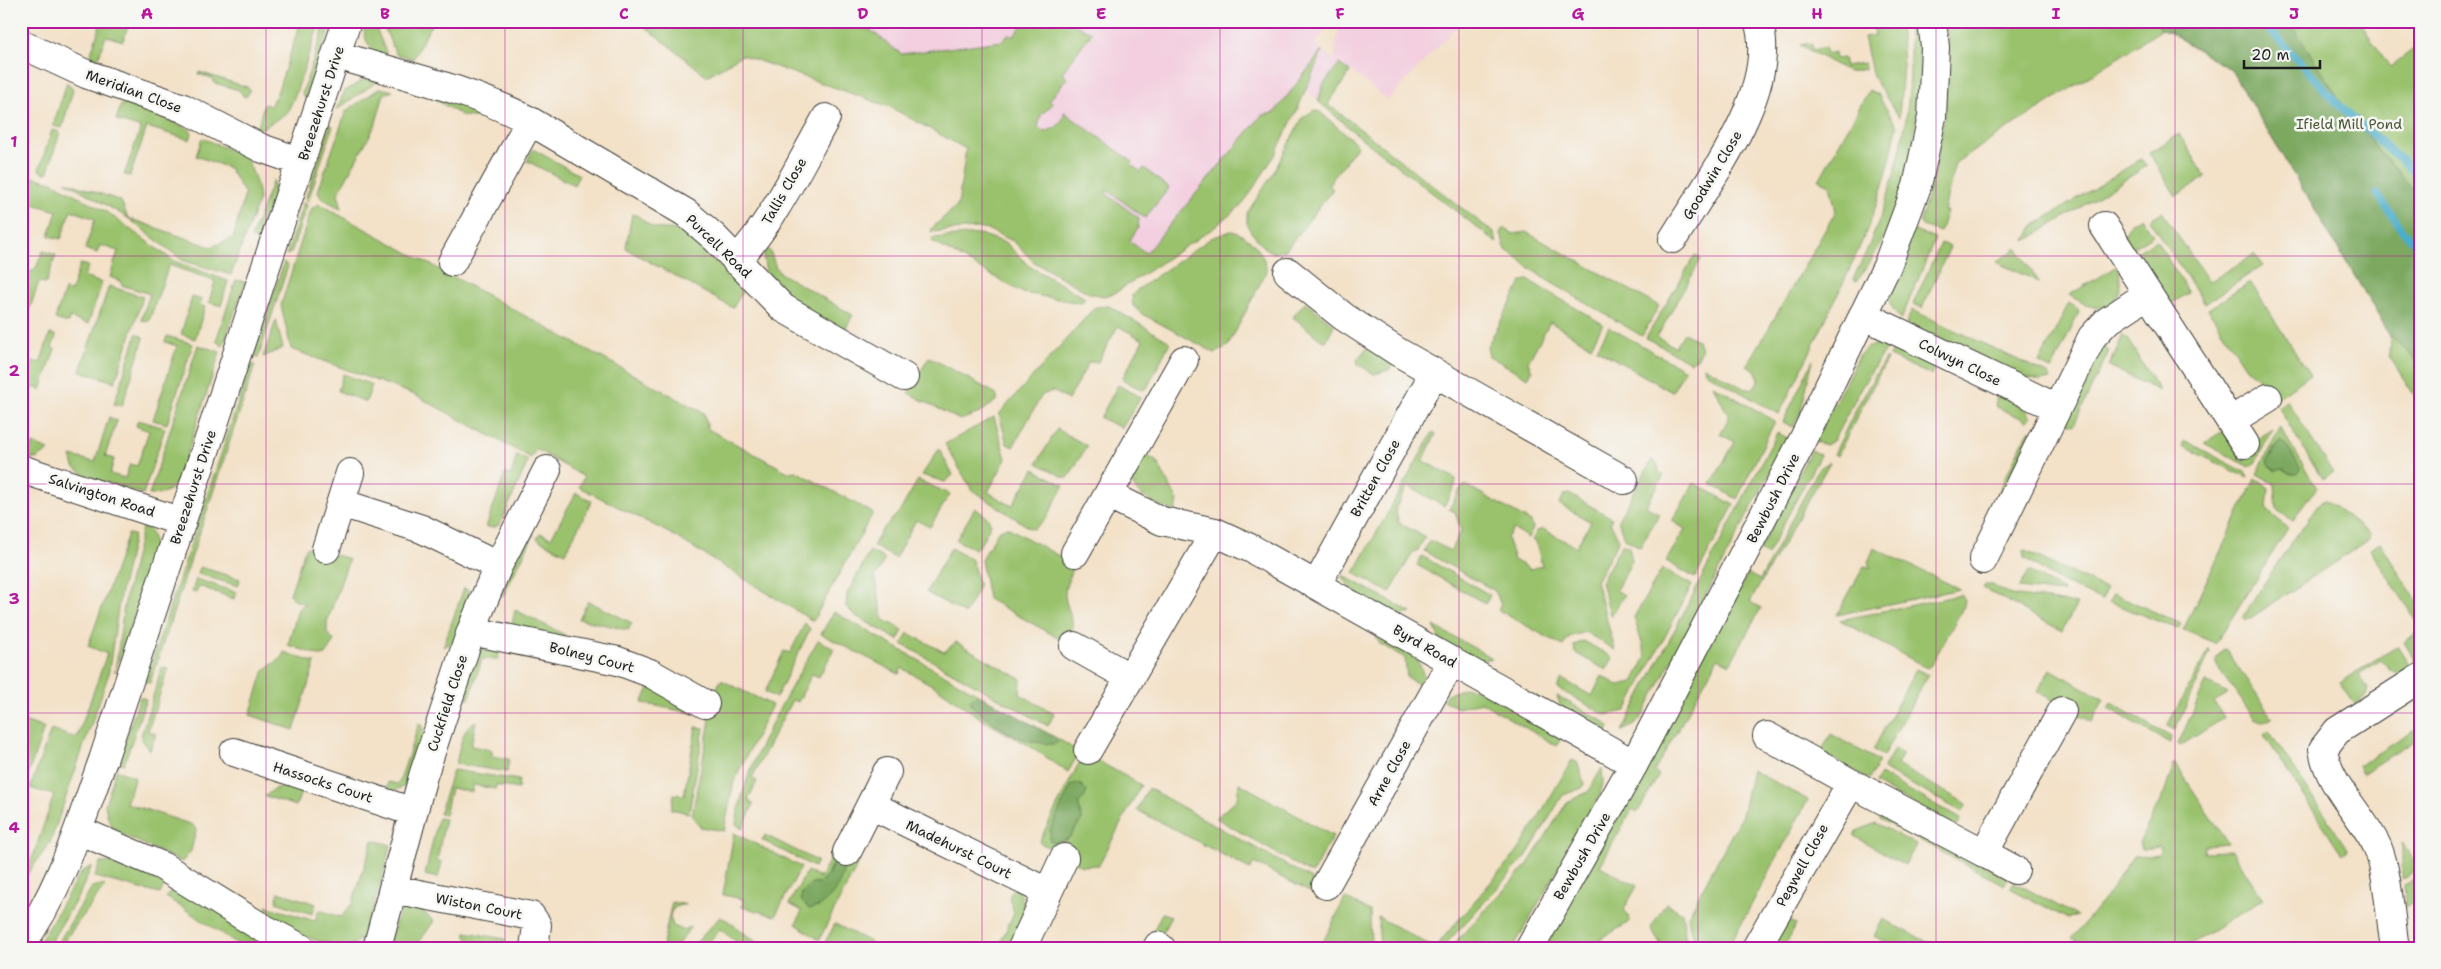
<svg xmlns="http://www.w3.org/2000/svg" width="2441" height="969" font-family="'Shantell Sans',sans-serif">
  <rect width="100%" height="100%" fill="#f6f6f2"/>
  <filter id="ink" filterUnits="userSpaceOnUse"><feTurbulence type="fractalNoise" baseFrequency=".02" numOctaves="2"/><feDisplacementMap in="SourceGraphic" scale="10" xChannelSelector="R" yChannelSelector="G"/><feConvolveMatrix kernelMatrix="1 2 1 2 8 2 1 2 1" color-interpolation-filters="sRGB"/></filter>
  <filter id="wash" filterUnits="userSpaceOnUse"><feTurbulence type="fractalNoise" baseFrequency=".0096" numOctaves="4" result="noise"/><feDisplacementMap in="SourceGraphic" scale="20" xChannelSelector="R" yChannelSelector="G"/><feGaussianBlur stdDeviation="1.12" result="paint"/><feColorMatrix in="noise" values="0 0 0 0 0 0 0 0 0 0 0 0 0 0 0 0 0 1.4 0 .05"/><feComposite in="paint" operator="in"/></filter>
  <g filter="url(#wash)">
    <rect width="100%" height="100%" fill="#f3e1c8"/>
    <path fill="#f3cfdf" d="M701,21H1333L1314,45L1334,60L1340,21H1462L1388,100L1351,71L1325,107L1297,83L1274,113L1262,115L1147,253L986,146Z"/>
    <path fill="#9ac26d" stroke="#5b6f44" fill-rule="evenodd" d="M112,21L128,26L123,41L106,36L98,59L90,57L101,22Z
      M301,21H320L296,93L287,113L261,129H257L264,104L271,106L273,99H275Z
      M326,21H332L306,99L302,94Z
      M365,21H373L386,52L384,58C370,51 361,38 365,21Z
      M381,21H433L413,59L396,54Z
      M638,21H859L901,54L1002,41L1008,34L1013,37L1025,21H1033L1037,25L1040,21H1070L1069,23L1092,32L1062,73L1067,78L1049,101L1053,104L1041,115L1038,127L1044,132C1055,129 1064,124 1064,112L1133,162L1131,165L1141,172L1144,168L1169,188L1145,218L1107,190L1105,193L1139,218L1138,228L1129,241L1146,253L1262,115L1274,113L1322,51L1298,108L1275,155L1243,204L1215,227L1115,293L1104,296L1089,293L1034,262L1013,241L989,230L975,228L931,232L932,228L958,205L966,149L890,107L742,55L707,76Z
      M1872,21H1900L1903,65L1899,117L1873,77L1864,37L1875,35Z
      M1908,21H1918C1924,109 1912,209 1857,281L1853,279C1893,201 1918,110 1908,21Z
      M1946,21H2156L2161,29L2172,21H2359L2390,67L2420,44V404L2389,356L2390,335L2231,70L2169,32L2161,30L1955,163L1944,211H1947L1940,232L1922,226L1920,221C1942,153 1951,93 1946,21Z
      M1811,43L1813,50L1825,47L1826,54L1835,52L1836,59L1843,58L1845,66L1864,63L1865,69L1849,72L1800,45Z
      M1339,64L1350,72L1328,104L1494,233L1497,243L1360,137L1318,101L1323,85Z
      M199,72L247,87L250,90L247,96L244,97L239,90L214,83L212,78L198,74Z
      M363,80H376L375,83L336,110L345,91Z
      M67,82L73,90L62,128L53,126Z
      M380,88L393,91L384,94L375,126L338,193L342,209L321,198L318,191L346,111Z
      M1869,90L1878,95L1897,126C1886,190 1864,240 1836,298C1817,337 1799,376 1779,414L1705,372L1704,366L1745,389L1754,388L1759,379L1756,371L1747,366L1836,211L1830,185L1819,180Z
      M437,96L505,121L503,126L490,119L463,116L436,100Z
      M124,104L161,116L189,129L192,133L190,140L147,127L130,176L124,175L141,128L116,120L121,105Z
      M1315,110L1320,112L1358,145L1328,185L1333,189L1286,250L1274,253L1264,247L1251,232L1247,223V213L1271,177L1303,117Z
      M330,124L333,126L308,201L305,199Z
      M52,130L60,132L47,174L39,170Z
      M2179,134L2206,177L2176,196L2149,153Z
      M202,138L244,156C252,167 258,186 259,199L231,275L182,260L128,218L65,181L121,201L128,218L211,247L233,238L245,194L229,168L196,156Z
      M533,149L579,175L574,185L527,161Z
      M2141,159L2147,166L2026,241L2033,226Z
      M33,177L52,182L105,211L174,261L228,281L221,306L209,302L215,281L169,265L149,321L141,320L150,294L121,285L122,282L110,277L118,251L100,245L97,253L85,249L95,219L71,210L61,239L49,236L57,211L26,202Z
      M273,180L275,194L259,241L251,238Z
      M303,203L307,205L291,253L286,255Z
      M319,204L704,413L708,429L788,472L796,471L873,513L813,621L671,534L579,487L584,477L536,449L531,458L415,395L291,349L281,305L310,213L312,208Z
      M2162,212L2209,282L2255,254L2263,265L2205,304L2149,220Z
      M632,214C641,215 645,224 653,227C663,231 672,227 681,232L745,287L733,308L628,250L626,247Z
      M2141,217L2153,235L2131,249L2124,235L2130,224Z
      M1504,228L1513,234L1526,232L1659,306L1642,336L1542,277L1505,249L1501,233Z
      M1912,230L1935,239L1901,320L1890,304L1888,291Z
      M1231,231C1248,234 1267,254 1266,272L1228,346L1215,353L1142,314L1133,306L1132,296L1137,290L1211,238Z
      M980,234L1006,243L1029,266L1085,298L1081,303L1023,293L933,242L932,238Z
      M2156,240L2189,293L2167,306L2134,254Z
      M1941,243L1950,247L1922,308L1913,304Z
      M765,247C774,252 772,265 780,273L853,315L843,333L799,306L766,272L763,256Z
      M2017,248L2039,282L1996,262Z
      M43,251L56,255L46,283L39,282L29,311L21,309V283L24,276L36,268Z
      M1695,255L1701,259L1657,337L1675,347L1684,333L1697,340L1702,349L1697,359L1690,362L1646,338Z
      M284,262L288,266L258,358L253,357Z
      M80,264L88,266L84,277L102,283L88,324L70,318L68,323L55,319L65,290L71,291Z
      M2117,266C2125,283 2118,312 2094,307C2086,306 2076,299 2069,295Z
      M236,280L245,282L223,346L216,341Z
      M1528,280L1603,324L1591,346L1550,322L1528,362L1532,371L1528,378L1489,356L1487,347L1522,281Z
      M2250,282L2310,375L2274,400L2263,383L2246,368L2208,309Z
      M109,286L143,297L115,382L80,371Z
      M192,297L202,300L200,305L205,307L195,339L181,334Z
      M1305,302L1334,325L1326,341L1321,340L1293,317Z
      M2069,303L2078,309L2079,312L2052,370L2039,363Z
      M1109,306L1170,342L1147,388L1142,390L1122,379L1143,340L1118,326L1098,362H1089L1068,400L1053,391L1042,395L1013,447L1007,444L999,414L1095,307Z
      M1912,310L2048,374L2050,379L2040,381L2023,377L1906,323Z
      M276,320L283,348L263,357Z
      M1609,327L1685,370L1672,392L1597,349Z
      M137,333L144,338L122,406L114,404Z
      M50,334L56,336L52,348L55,349L41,390L32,387L30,392L24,390L34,361L40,363Z
      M2123,335L2128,340L2159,391L2109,366Z
      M167,336L193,344L167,424L153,420L177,346L165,342Z
      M1880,343H1889L1861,388L1833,441L1825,445L1815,441L1860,354L1866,348Z
      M1895,344L1935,362L1931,375L1889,356Z
      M198,345L220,352L179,479C171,491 163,495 149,495Z
      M1369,346L1393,364L1389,370L1374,374L1358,364L1357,359Z
      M2101,346L2109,351L2074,425L2063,422Z
      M929,357L993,392L997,396V400L980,413L960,420L908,393Z
      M1885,359H1887L1837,456L1834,454L1859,403Z
      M1813,360L1800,414L1793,427L1783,422Z
      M251,364L255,365L150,683L145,682Z
      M343,374L372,385L366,402L338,391Z
      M1118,385L1141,397L1122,428L1100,418Z
      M1713,385L1775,421L1737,499L1711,484L1735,442L1720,434L1729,417Z
      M2001,393L2024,406L2031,418L2027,421L1995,406L1997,396Z
      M2287,400L2333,473L2322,479L2278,407Z
      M109,417L117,421L105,456L114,459L110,474L125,478L130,464L137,466L149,431L136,426L138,420L165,428L143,494L86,476L74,467L71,456L95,462Z
      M994,417L1006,459L988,492L1012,506L1034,469L1064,485L1046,519L1034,529L1030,528L972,490L945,444Z
      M2280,427L2317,488L2305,502L2293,521L2277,510L2275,484L2257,474ZM2274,447L2292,474L2268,460Z
      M1057,429L1087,446L1068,478L1063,477L1037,463Z
      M2273,429L2255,463L2250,467L2204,443L2223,431L2237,452Z
      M2029,430L2032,431L1992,521L1985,518Z
      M1433,432L1436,434L1423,460L1456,479L1455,486L1444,506L1408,486L1395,509L1399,523L1425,537L1418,550L1413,552L1390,593L1354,573Z
      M1777,433L1788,438L1643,715L1635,725L1622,731Z
      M2184,440L2245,472L2248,478L2182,446Z
      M33,444L49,450L37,459L21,456V447L30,450Z
      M939,449L953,475L945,482L922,475Z
      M1811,450L1820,455L1767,555L1759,551Z
      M1143,453L1157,462L1178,501L1175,512C1162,505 1127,496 1132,475C1135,468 1139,460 1143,453Z
      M517,455L528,461L501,523L496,527H486L505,474L511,475Z
      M1652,460L1657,463L1659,472L1664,475L1646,506L1659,514L1640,547L1624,538L1618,520Z
      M1830,462L1750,602L1761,608L1730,664L1718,658L1654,772L1659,775L1638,812L1632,809L1600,866L1637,886L1624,909L1631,921L1599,940L1603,948H1541L1748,574L1760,580L1819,468Z
      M2255,479L2261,481L2269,488L2267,506L2269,512L2288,528L2216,643L2183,630Z
      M918,480L950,494L930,527L916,520L895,558L873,546L882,530L900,511Z
      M1694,483L1734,505L1695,578L1666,561L1685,529L1672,521Z
      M1466,485L1531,522L1533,528L1528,538L1513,529L1507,538L1514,560L1530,569L1542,566L1536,542L1532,540L1537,531L1543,529L1576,547L1591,522L1559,504L1564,495L1569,494L1612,518L1610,522L1619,540L1596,581L1615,650L1585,632L1569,637L1563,646L1498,610L1501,605L1495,591L1424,551L1430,540L1450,551L1461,531L1455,512L1449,509L1461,488Z
      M576,493L592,501L565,553L537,539L540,533L551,538Z
      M2322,500H2326L2371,535L2370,539L2246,621L2243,618C2267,577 2294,538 2322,500Z
      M975,508L987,517L991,524L980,545L975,549L956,540Z
      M143,524C154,531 155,545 154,557L115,672L125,599Z
      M1007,527L1066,560L1071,566C1073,575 1065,583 1065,593C1064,609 1084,629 1064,641L988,599L981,560L998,531Z
      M528,530L534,534L503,596L496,593Z
      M128,534L134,535L120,596L108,676L50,843L21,883V870L33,856L54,795L30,788L51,730L77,738L107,654L88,646Z
      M2380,543L2420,607V622L2418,623L2370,549Z
      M1622,544L1629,547L1632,561L1616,590L1624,595L1611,617L1601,582Z
      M307,547L349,559L327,622V633L334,640L326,655L321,656L288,645L298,609L305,604L294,600L290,594L304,552Z
      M951,548L972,560L979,587L965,614L926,592Z
      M1874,548L1960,589L1837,615L1864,566L1872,568L1868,562Z
      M2023,550L2106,589L2102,600L2060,581L2024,558Z
      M870,551L885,559L875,577L883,619L903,630L898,640L856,616L846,607L847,594Z
      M1422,556L1490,595L1486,604L1417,565Z
      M200,567L240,579L238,586L198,574Z
      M1662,569L1692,585L1626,711L1605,715L1557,688L1562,679L1592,696L1602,676L1618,685L1633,682L1646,657L1634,617Z
      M2029,571L2062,590L2063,593L2019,588Z
      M1342,575L1412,613C1406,614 1397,617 1391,615C1374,611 1350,591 1342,575Z
      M196,579L236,592L234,599L199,586L196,593L192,592Z
      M1985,585H1992L2011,595L2077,604L2062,631L1983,588Z
      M464,588L471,592L454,642L443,647Z
      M2113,593L2181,624L2178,629L2109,602Z
      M1960,595L1965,599L1964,606L1931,665L1927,668L1840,620Z
      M588,601L632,623L628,630L579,619Z
      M515,610L565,635V639L511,630Z
      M834,612L978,694L971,699C999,730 1013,741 1055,744L1060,740L1076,750L1078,755L1068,772L1028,745L986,722L939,689L902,668L899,674L821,634Z
      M805,623L810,629L776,698L765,692L784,651L790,653Z
      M1434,626L1492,658L1475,662L1442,644Z
      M2420,631V667H2419L2404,642Z
      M1379,632C1405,650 1422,652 1425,687L1407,678L1405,658L1380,644L1376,638Z
      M908,633L944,652L956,642L1021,679L1020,694L1054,714L1048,726L902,644Z
      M818,640L834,649L819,677L812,674L798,702L792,700L752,778L757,781L748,800L754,804L742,829L736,824C745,761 787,696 818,640Z
      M1584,641L1613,658L1606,670L1575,653L1574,645Z
      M2398,646L2413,670C2396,676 2392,673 2381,660L2359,674L2368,689L2366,696L2355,705L2340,682Z
      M487,647L500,648L498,659H482L469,699L465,697L463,688L476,653Z
      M2209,649L2210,652L2175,730L2167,726Z
      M2226,649L2272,718C2265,723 2261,723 2255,719L2217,666L2216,660L2222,650Z
      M284,652L315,663L294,730L250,715L264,670L283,657Z
      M162,667L168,669L148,731L156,734L150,750L142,740L141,736Z
      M1916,669L1928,675L1883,756L1873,750Z
      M2050,669L2104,699L2092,722L2038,692Z
      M721,680L772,705L734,781L724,831L700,827L692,816L710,720L703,714Z
      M2206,682L2228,693L2214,702L2224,718L2180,746L2178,744Z
      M650,686L696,714L642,703Z
      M1466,688L1476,689L1562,736L1557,746L1481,702L1458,708L1443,700L1447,694Z
      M1557,696L1603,721L1609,727L1606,734L1562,711Z
      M140,697L146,699L124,764L118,762Z
      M2111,703L2171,737L2170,743L2108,708Z
      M21,720L44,728L25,784L21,782Z
      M476,721L471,746L492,750V756L509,759L507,772L456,764C459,751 462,726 476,721Z
      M419,723L421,724L425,736L407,785L394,791H386L388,782L397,784L400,781Z
      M696,727L704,728L689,813L671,809L674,794L684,795Z
      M2420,727V737L2362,774L2358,766Z
      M2269,731L2348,850L2342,854L2264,735Z
      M1831,734L1879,761L1869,779L1821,752Z
      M1894,749L1903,754L1897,765L1967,804L1962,812L1883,769Z
      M1084,753L1141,785L1099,865L1082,866L1039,842ZM1081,785L1084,798L1078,803L1082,819L1069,838L1061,843Z
      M1572,760L1578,763L1584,784L1582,788L1563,795L1526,857L1442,948L1437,945L1521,847Z
      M2175,763L2228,843L2205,845L2204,852L2232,851L2263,899L2185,948H2091L2072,938L2106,897L2133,856L2160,854V847L2141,849L2139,843L2164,793Z
      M1602,768L1603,783L1600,795L1513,948H1450L1528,864L1567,802L1588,792Z
      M116,770L135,777L126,803L193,825L196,830L191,851L182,862L115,831L108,818L105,805Z
      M453,770L519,780L518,789L496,785L495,789L473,785L472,792L451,788L445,815L439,814Z
      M1752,770L1808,800L1728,948C1699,948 1692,947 1688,916L1742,815Z
      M1880,774L1961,819L1956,828L1875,783Z
      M1239,783L1333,836L1312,874L1216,818L1237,799Z
      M292,786L302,789L296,806L265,796L276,788Z
      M1148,788L1315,881L1310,892L1254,863L1250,869L1137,810Z
      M1883,811L2008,878L2004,885L1880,819Z
      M438,818L445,819L437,861L442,862L438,878L425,875Z
      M1876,823L1916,845L1905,865L1854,836L1857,831Z
      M734,833L801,867L775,916L742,907L743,899L723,895Z
      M765,835L817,861L814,867L762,840Z
      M373,840L391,845L369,924L362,938L353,945L339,947L309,938L274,922L266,906L315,921L319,910L341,917L352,904Z
      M2402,843L2418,869L2402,879Z
      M835,850L859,862L819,940L796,924L802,911L789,904L807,871L820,878ZM831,865L818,908L801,900L802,892L812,883H819L827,876Z
      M122,862L166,881L160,894L95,877L100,863Z
      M92,866L79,895L47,948H36L78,877L83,871Z
      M2420,875V898L2406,907L2404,885Z
      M2014,882L2077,916L2068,919L2010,888Z
      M101,885L105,886L59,948H55L92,887Z
      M176,885L280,948H244L166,897Z
      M1014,886C1034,905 1018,926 1009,948H998L1014,913L1009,897Z
      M279,892L316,904L312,914L276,902Z
      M1345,898L1370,911L1371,948H1320Z
      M672,902L687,905C678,904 671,908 670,917L673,926L683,930L691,927L675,948H662Z
      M1666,903L1682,913L1686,940L1674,948H1663L1651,928Z
      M411,905H423V912L434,921L415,948H387L399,913Z
      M1162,913L1171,916L1155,948H1145Z
      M720,917L727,920L764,948H744L720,929L704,948H691Z
      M1378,917L1435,948H1380Z
      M1785,918L1796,924L1783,948H1769Z
      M1883,919L1939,948H1896L1874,936Z
      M835,924L882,948H829L824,944Z
      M466,932L505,939L503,948H478L466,937Z"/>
    <path fill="#7ba860" stroke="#4c623e" d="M2156,21H2289L2351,117L2420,198V370L2412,356L2390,335L2231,70L2170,32L2161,30Z
      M2280,440L2286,445L2300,468L2298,474H2292L2283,469L2275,471L2269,465L2268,460Z
      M978,694L1060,740L1055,744C1021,744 997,727 971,705V699Z
      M1076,783L1081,785L1087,791L1084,798L1078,803L1082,819L1069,838L1054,843L1050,841V830L1071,786Z
      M836,859L844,861C845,880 829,907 809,909L801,900L802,892L812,883H819L827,876Z"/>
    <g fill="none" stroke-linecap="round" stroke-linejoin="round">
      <path stroke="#4badca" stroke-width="8" d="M2262,21L2340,106L2420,177
        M2377,194L2405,233L2420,247"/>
    </g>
  </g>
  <g filter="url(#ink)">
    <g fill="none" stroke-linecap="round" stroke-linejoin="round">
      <g stroke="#3c3a36" stroke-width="30">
        <path id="minor" d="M21,44L86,74L183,108L261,148L301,162
          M337,55C401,75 471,89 530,121L686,213L714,237L783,308L904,377
          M2104,226L2245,444
          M1673,239C1706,184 1781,89 1758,21
          M736,261C774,220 799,166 826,118
          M452,262L530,121
          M1288,272L1344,317L1398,352L1624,480
          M1863,315L2057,408
          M2230,421L2268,398
          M21,469L182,522
          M1109,495L1162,521L1215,532L1252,549L1634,764
          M341,503L422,529L498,566
          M326,549L350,473
          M1075,553L1184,360
          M1983,560L2092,337L2106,322L2148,294
          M1317,584L1434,373
          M471,631L618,661L650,673L705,704
          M1074,646L1129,677
          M1767,736L1851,783L1984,853L2062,711
          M1088,750L1215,532
          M234,752L413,812
          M871,805L1047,892
          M78,830L162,866L261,927L301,948
          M847,852L887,772
          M1984,853L2015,870
          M1326,885L1452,661
          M393,889L531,916L537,925L534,948
          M21,945C61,890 80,823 103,760L347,21
          M1158,946L1161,948
          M377,948L423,776L471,631L498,566L547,470
          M1022,948L1064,858
          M1530,948L1634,764L1803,440L1887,266L1917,186L1932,117L1935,47L1932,21
          M1756,948L1851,783
          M2395,948C2390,918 2388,871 2377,846C2361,813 2328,785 2323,749L2337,731L2420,678"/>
      </g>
      <use href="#minor" stroke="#fff" stroke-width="28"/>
    </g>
  </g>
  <path fill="none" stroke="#b5179e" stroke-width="1" stroke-opacity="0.55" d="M266,21V948M505,21V948M743,21V948M982,21V948M1220,21V948M1459,21V948M1698,21V948M1936,21V948M2175,21V948M21,256H2420M21,484H2420M21,713H2420"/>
  <g text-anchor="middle" stroke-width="5" stroke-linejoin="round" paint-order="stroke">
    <g font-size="14" fill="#1c1c1c" stroke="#f6f6f2">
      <text transform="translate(134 91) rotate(20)" y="5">Meridian Close</text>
      <text transform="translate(321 103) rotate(-72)" y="5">Breezehurst Drive</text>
      <text transform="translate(1712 175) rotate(-59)" y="5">Goodwin Close</text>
      <text transform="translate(784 191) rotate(-60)" y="5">Tallis Close</text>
      <text transform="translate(719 246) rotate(44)" y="5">Purcell Road</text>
      <text transform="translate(1960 362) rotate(26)" y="5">Colwyn Close</text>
      <text transform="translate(1375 478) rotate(-61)" y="5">Britten Close</text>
      <text transform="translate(193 487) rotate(-72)" y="5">Breezehurst Drive</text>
      <text transform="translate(102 495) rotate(18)" y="5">Salvington Road</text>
      <text transform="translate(1773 498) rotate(-63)" y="5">Bewbush Drive</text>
      <text transform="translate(1425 646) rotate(30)" y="5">Byrd Road</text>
      <text transform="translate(592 657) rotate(14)" y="5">Bolney Court</text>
      <text transform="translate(447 703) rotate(-72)" y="5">Cuckfield Close</text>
      <text transform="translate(1389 773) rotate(-61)" y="5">Arne Close</text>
      <text transform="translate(323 782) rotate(18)" y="5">Hassocks Court</text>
      <text transform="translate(959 849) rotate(26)" y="5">Madehurst Court</text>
      <text transform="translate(1582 856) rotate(-60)" y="5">Bewbush Drive</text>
      <text transform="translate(1802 865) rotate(-61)" y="5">Pegwell Close</text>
      <text transform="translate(479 906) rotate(11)" y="5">Wiston Court</text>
    </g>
    <g font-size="14" fill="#485638" stroke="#f6f6f2">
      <text x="2349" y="129">Ifield Mill Pond</text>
    </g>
  </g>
  <rect width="2441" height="969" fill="none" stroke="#f6f6f2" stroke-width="55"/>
  <path d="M2244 60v8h76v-8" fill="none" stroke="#1c1c1c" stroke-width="2.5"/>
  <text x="2251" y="60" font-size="15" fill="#1c1c1c" stroke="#f6f6f2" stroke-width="4" paint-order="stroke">20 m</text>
  <rect x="28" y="28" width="2386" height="914" fill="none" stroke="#b5179e" stroke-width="2"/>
  <g font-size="16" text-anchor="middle" font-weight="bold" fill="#b5179e">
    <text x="147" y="19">A</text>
    <text x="385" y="19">B</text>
    <text x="624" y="19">C</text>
    <text x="863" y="19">D</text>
    <text x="1101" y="19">E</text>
    <text x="1340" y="19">F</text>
    <text x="1578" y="19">G</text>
    <text x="1817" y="19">H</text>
    <text x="2056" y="19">I</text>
    <text x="2294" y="19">J</text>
    <text x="14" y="147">1</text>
    <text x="14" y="376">2</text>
    <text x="14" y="604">3</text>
    <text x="14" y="833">4</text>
  </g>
</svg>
